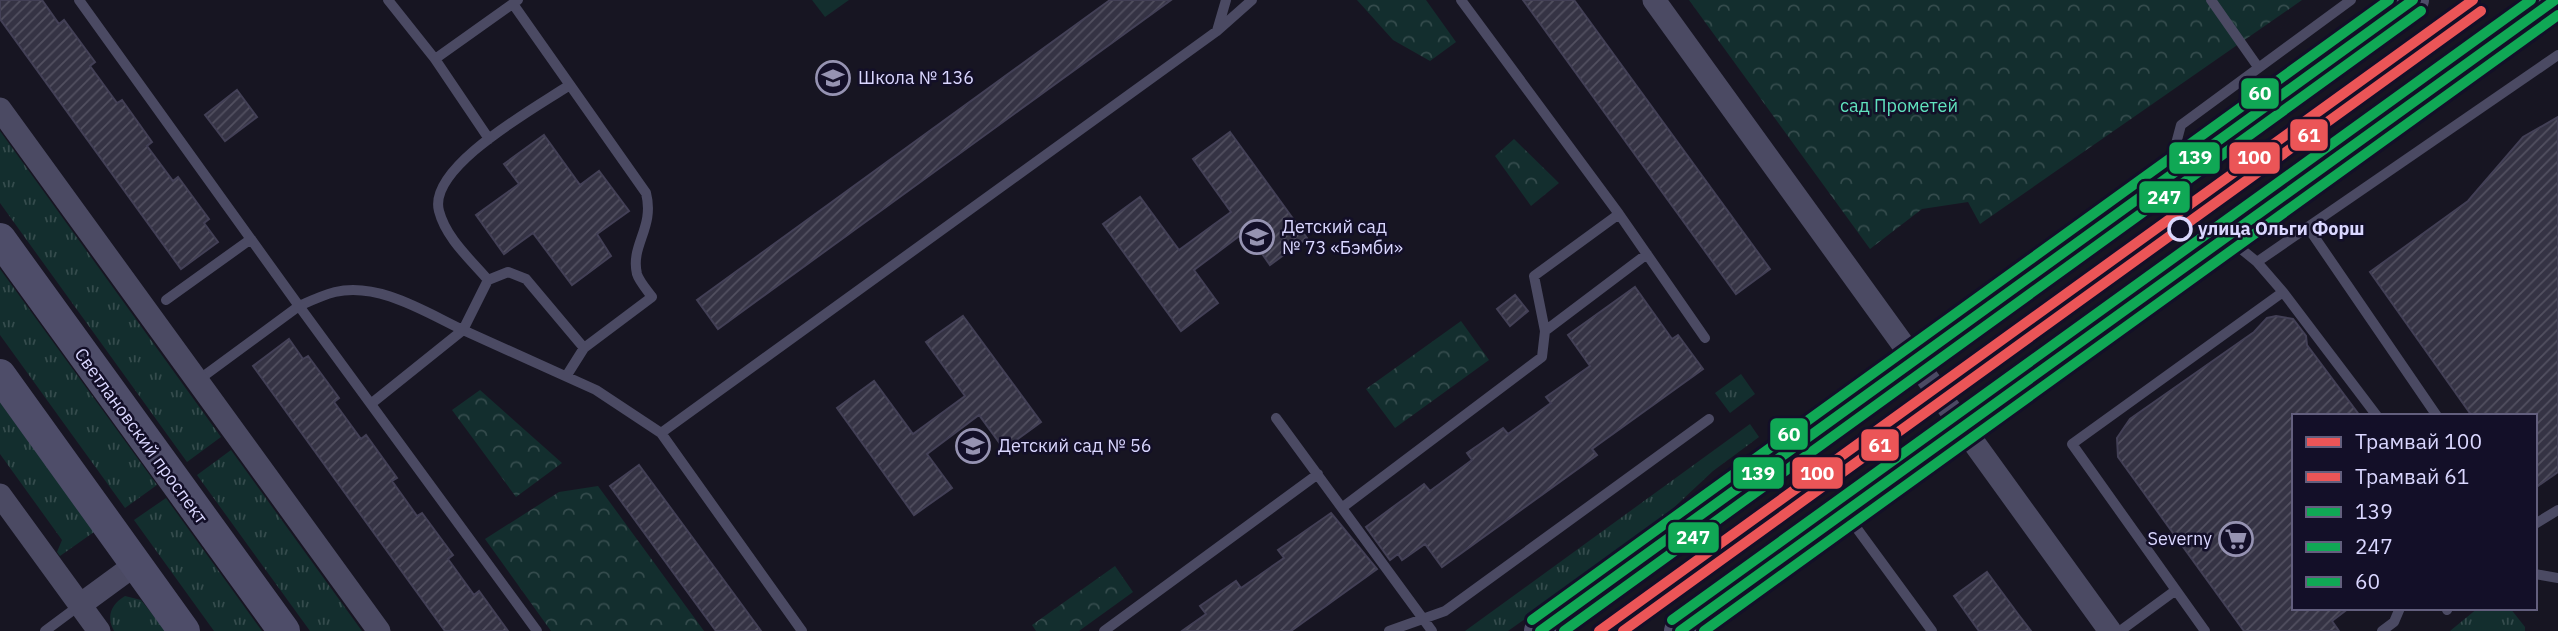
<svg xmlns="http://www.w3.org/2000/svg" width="2558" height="631" font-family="'IBM Plex Sans',sans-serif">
  <defs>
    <pattern id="grass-tufts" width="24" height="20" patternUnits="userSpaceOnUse" patternTransform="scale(1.75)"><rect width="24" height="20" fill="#132e2e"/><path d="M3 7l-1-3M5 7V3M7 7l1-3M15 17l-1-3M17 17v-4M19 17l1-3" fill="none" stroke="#354c4d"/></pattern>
    <pattern id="forest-crowns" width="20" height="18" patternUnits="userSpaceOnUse" patternTransform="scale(1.75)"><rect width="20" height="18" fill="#132e2e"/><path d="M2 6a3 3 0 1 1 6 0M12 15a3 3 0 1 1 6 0" fill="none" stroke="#354c4d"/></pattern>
    <pattern id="building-hatch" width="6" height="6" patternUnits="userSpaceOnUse" patternTransform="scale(1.75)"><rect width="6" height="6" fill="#353344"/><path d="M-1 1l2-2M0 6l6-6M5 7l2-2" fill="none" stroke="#525060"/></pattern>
  </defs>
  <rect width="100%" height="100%" fill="#171522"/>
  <path fill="url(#grass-tufts)" d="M0,131L221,437L187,462L0,203Z
    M0,269L157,485L125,508L0,335Z
    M1741,374L1755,394L1730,413L1715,393Z
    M0,402L94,532L60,556L57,552L62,540L0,454Z
    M1750,424L1759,437L1713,471L1651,529L1508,631H1465Z
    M231,450L362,631H310L197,475Z
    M166,498L262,631H214L134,520Z
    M125,596L141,600L166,631H114C106,617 111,604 125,596Z
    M2478,608H2510L2525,627V631H2450Z"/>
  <path fill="url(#forest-crowns)" d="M1357,0H1426L1456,42L1430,61L1393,40Z
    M1689,0H2302L1980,224L1968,202L1922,209L1870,249Z
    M1514,139L1559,183L1531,206L1495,156Z
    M1461,321L1489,360L1395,428L1366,389Z
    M480,390L562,463L516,497L452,410Z
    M598,486L704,631H551L485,539L559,492Z
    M1115,566L1133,592L1079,631H1036L1032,625Z"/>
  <path fill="#132e2e" d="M812,0H849L825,17Z"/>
  <path fill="url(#building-hatch)" stroke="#434056" stroke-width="2" d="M0,0H42L59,24L64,20L95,62L90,66L117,103L122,100L152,142L147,146L173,181L178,177L209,219L204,223L218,242L181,269L0,19Z
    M1110,0H1171L718,329L697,300Z
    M1523,0H1574L1770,269L1736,294Z
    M237,90L257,117L225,141L205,115Z
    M2558,117V472L2535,488V416H2472L2370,272L2468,201L2523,137Z
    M1230,132L1307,238L1270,265L1246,231L1194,270L1218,303L1181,331L1103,224L1140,197L1179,250L1231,212L1193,159Z
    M544,135L580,185L599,171L629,211L597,234L611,256L572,285L533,233L504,254L476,215L519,184L504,164Z
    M1635,287L1672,339L1678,335L1703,369L1592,449L1597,455L1442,567L1425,544L1402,560L1398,554L1390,560L1366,527L1424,484L1430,491L1472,460L1467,453L1503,428L1508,434L1551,403L1546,397L1590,366L1568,335Z
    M1515,295L1528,311L1510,326L1497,309Z
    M963,316L1041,422L1004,449L979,415L927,454L952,488L914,515L837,408L874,381L913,434L965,396L926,342Z
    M2276,316L2293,319L2306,336L2307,345L2360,416H2294V608H2349L2332,621L2339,631H2244L2118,457L2117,438L2130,419L2254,332L2267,318Z
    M289,339L303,359L308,356L339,398L334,402L361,439L366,435L397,478L392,481L417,516L422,513L453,555L448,559L474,595L479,591L508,631H445L253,366Z
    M639,465L731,590L761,631H716L610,486Z
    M1331,513L1377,569L1291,631H1182L1206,614L1200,606L1236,581L1241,588L1284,558L1278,550Z
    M1987,572L2018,614L2031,631H1979L1954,596Z"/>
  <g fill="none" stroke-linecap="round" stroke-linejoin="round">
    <path stroke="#4b4a63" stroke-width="10" d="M79,0L299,306C310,301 323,295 335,292C379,282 425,312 463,330L372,403
      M388,0L435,59L489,139
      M1461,0L1619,214L1705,338
      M2211,0L2258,67
      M513,4L646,193C655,228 630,245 637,274C639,281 647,290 652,297L584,348L526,279L508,272L488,280C470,259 446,238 439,211C427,167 537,107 568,86
      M1217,31L1226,0
      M435,59L518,0
      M2170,166L2181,125L2351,0
      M2309,229L2437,416
      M2229,239L2257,262L2283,292L2377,416
      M2257,262L2558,55
      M488,280L463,330L596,390L661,433
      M166,300L251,239
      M1545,331L1647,254
      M567,375L584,348
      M197,381L299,306L537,631
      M1276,418L1432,631
      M1343,507L1542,357L1545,331L1534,276L1619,214
      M1847,515L1932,631
      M2535,524L2558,510
      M2535,574L2558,578
      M2447,610L2448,608
      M45,631L80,605
      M802,631L661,433L1217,31L1252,0
      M1104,631L1318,474
      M1389,631L1445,611L1709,419
      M2120,631L2176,590
      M2205,631L2072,444L2283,292
      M2382,631L2394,622L2400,608"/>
    <path stroke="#4b4a63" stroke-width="23" d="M1654,0L2110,631
      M0,109L379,631
      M0,495L99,631
      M80,605L136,564"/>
    <path stroke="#4e4d69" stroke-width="32" d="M0,239L284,631
      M0,375L184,631
      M1540,631L2413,0
      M1680,631L2555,0"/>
    <g stroke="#130f28" stroke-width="16">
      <path id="bus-1" d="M1540,631L2413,0
        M1680,631L2555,0"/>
    </g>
    <g stroke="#130f28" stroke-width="16">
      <path id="bus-2" d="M1564,631L2421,11
        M1704,631L2558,15"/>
    </g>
    <g stroke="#130f28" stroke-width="16">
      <path id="bus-3" d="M1532,620L2389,0
        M1672,620L2531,0"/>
    </g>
    <use href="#bus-1" stroke="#10a855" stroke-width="10"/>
    <use href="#bus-2" stroke="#10a855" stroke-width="10"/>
    <use href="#bus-3" stroke="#10a855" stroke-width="10"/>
    <g stroke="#130f28" stroke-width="16">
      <path id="tram-1" d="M1599,631L2473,0"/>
    </g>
    <g stroke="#130f28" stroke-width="16">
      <path id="tram-2" d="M1623,631L2481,11"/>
    </g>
    <use href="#tram-1" stroke="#eb5557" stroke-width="10"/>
    <use href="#tram-2" stroke="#eb5557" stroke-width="10"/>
  </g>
  <defs>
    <g id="school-ring" transform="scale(1.75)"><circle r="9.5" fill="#130f28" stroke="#9693b2" stroke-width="1.5"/><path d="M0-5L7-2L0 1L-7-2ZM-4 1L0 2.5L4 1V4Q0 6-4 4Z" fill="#9693b2"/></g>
    <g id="supermarket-ring" transform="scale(1.75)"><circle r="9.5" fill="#130f28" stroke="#9693b2" stroke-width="1.5"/><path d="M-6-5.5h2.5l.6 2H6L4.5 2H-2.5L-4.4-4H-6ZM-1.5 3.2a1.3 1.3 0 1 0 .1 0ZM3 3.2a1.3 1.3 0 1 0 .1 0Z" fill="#9693b2"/></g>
  </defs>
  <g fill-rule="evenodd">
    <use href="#school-ring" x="833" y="78"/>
    <use href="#school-ring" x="1257" y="237"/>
    <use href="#school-ring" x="973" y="446"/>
    <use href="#supermarket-ring" x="2236" y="539"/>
  </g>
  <circle fill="#130f28" stroke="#dad7ff" stroke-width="3.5" cx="2180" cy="229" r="11"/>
  <g text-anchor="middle" stroke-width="5" stroke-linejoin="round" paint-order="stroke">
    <g font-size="18" fill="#dad7ff" stroke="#130f28" text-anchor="start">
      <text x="858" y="84">Школа № 136</text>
      <text x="1282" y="233">Детский сад<tspan x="1282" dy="21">№ 73 «Бэмби»</tspan></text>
      <text x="998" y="452">Детский сад № 56</text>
      <text x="2212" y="545" text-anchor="end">Severny</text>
    </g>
    <g font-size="18" fill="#60e2be" stroke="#130f28">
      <text x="1899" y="112">сад Прометей</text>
    </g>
    <g font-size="18" font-weight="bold" fill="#dad7ff" stroke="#130f28" text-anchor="start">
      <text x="2198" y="235">улица Ольги Форш</text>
    </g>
    <g font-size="18" fill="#dad7ff" stroke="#130f28">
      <text transform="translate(141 436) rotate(54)" y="6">Светлановский проспект</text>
    </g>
  </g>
  <g stroke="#130f28" stroke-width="2.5">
    <rect x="2240" y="77" width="40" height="33" rx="7" fill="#10a855"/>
    <rect x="2289" y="118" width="40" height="34" rx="7" fill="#eb5557"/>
    <rect x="2168" y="141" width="53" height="34" rx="7" fill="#10a855"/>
    <rect x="2228" y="141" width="53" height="34" rx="7" fill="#eb5557"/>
    <rect x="2138" y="180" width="53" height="34" rx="7" fill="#10a855"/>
    <rect x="1769" y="417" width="40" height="34" rx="7" fill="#10a855"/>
    <rect x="1860" y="428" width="40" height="34" rx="7" fill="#eb5557"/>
    <rect x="1732" y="456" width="53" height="34" rx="7" fill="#10a855"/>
    <rect x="1791" y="456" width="53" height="34" rx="7" fill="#eb5557"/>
    <rect x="1667" y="521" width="53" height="33" rx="7" fill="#10a855"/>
  </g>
  <g font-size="19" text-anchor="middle" font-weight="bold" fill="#fff">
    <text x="2260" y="100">60</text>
    <text x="2309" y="142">61</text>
    <text x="2195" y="164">139</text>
    <text x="2254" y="164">100</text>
    <text x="2164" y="204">247</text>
    <text x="1789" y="441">60</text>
    <text x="1880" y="452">61</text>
    <text x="1758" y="480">139</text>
    <text x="1817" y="480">100</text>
    <text x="1693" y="544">247</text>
  </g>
  <rect x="2292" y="414" width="245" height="196" fill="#130f28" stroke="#635f7e" stroke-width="2"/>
  <rect x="2306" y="437" width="35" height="10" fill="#eb5557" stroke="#635f7e" stroke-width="2"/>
  <text x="2355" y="449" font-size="21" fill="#dad7ff">Трамвай 100</text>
  <rect x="2306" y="472" width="35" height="10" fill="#eb5557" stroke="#635f7e" stroke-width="2"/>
  <text x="2355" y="484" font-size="21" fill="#dad7ff">Трамвай 61</text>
  <rect x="2306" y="507" width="35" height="10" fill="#10a855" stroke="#635f7e" stroke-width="2"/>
  <text x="2355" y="519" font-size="21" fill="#dad7ff">139</text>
  <rect x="2306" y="542" width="35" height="10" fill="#10a855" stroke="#635f7e" stroke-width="2"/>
  <text x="2355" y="554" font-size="21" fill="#dad7ff">247</text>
  <rect x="2306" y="577" width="35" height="10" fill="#10a855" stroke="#635f7e" stroke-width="2"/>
  <text x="2355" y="589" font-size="21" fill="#dad7ff">60</text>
</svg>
